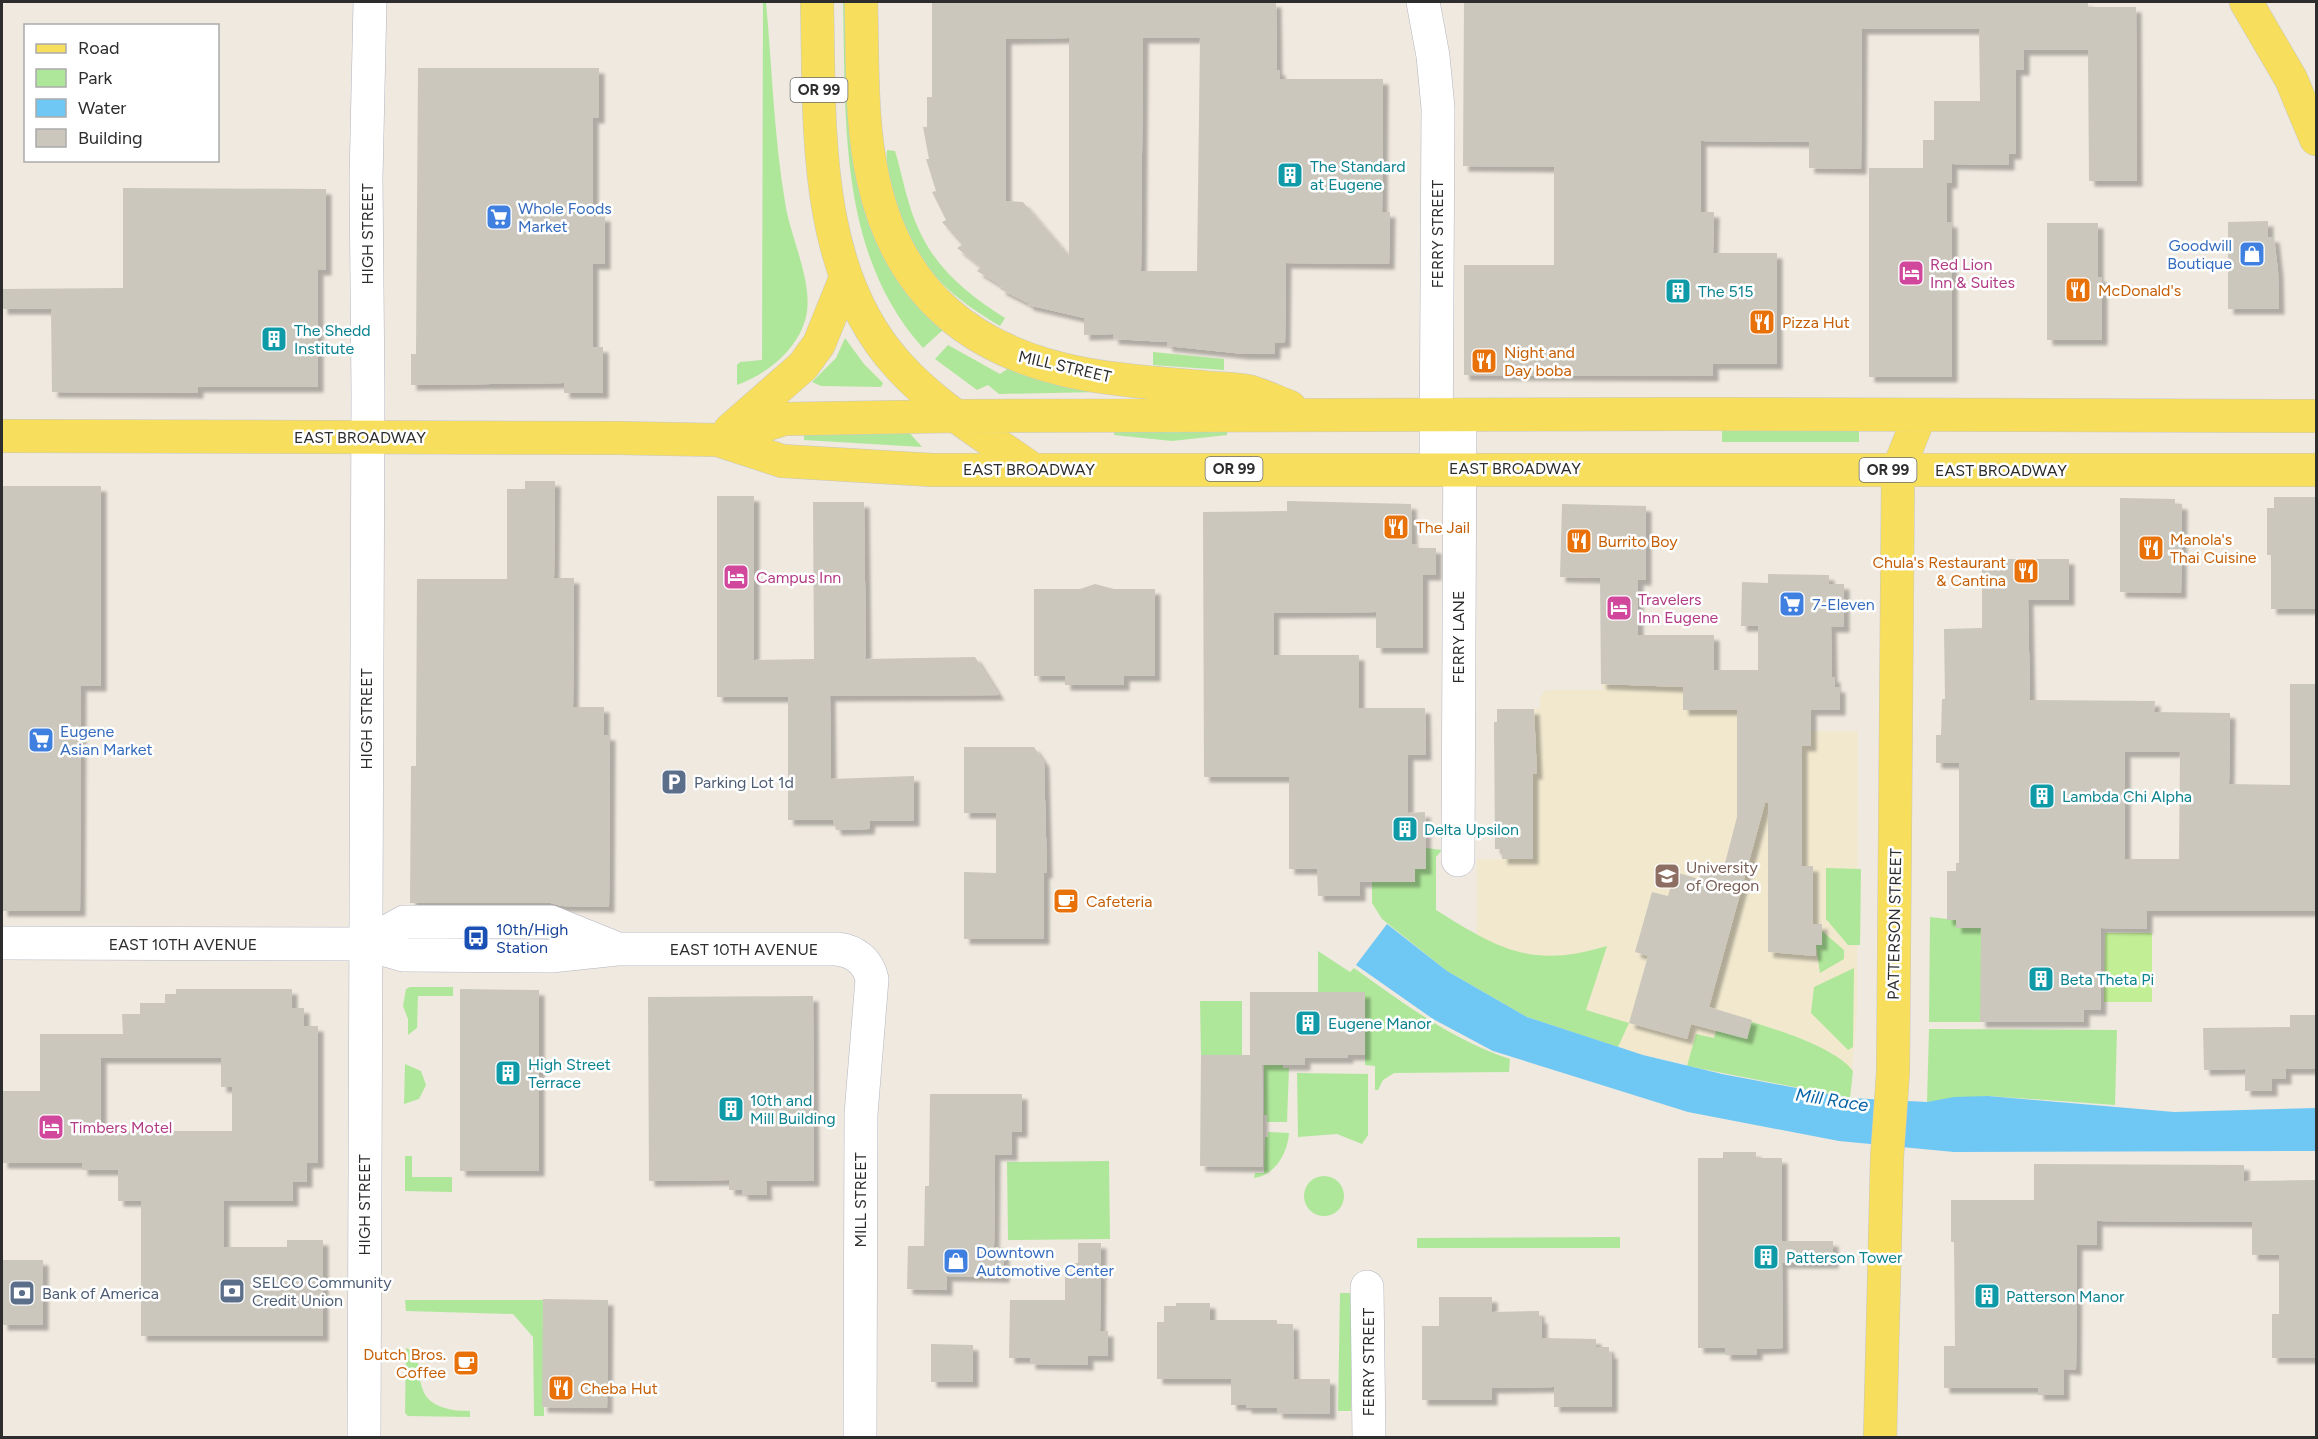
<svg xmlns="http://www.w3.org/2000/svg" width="2318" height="1439" font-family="Figtree,sans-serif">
  <defs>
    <filter id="shadow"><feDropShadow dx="5.5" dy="5.5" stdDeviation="1.5" flood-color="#0004"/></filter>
  </defs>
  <rect width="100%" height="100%" fill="#efe9df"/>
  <path fill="#f1e8ce" d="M1662,681H1683V710H1748L1811,731H1858L1857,1010L1850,1098L1643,1055L1527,1017L1476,988L1477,859H1533V774H1537L1534,709H1539L1541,695L1546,690H1604L1601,684L1661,687Z"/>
  <path fill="#afe79a" d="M763,2H766C772,68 774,136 785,202C790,237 814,283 806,317C798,349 768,374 737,385V365L740,362L762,360Z
    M843,2H853L855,111L945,328L923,348C838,254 846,121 843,2Z
    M887,150L895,151C903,177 907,205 919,230C937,270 969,295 1005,318L1000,326C944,293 910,260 894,195C890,180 885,165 887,150Z
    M845,338L864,364L883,383L881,387L821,386L812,382L836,358Z
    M948,345L1000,374L1012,366L1099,392L999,394L988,385L977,390L935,359Z
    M1153,352L1224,359V370L1153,365Z
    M1227,428V435L1172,441L1114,435L1115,429Z
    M1722,428L1859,430V442H1722Z
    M907,430L922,447L804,440V433Z
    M1426,848L1442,850L1436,857V910C1499,949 1531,969 1607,946L1586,1010L1629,1023L1618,1047L1527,1017L1447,971L1382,919L1372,903V862L1425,869Z
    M1826,868L1861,869L1860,945H1848L1826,919Z
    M1930,917L1956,920L1957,928H2021L1980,1022H1929Z
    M1822,931L1844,950V959L1820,973L1816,945H1822Z
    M1318,951L1350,972L1354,968C1403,1003 1452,1040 1510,1059L1509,1072L1394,1073L1383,1080L1378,1090H1375V1066L1365,1065V993L1318,992Z
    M1854,968L1853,1047L1848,1050L1811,1013L1814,987Z
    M410,987H453V996H418L417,1028L408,1035V1019L403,1006L406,989Z
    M1200,1001H1242V1055H1201Z
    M1721,1014C1755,1022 1833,1044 1853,1071L1850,1098L1687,1066L1696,1034L1714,1038Z
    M1929,1029L2117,1030L2115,1105L1988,1096L1927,1102Z
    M405,1064L421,1071L426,1085L419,1099L404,1104Z
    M1264,1064H1283V1068H1289L1287,1122H1267V1115H1264Z
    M1297,1073L1368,1074V1135L1362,1144L1337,1134L1298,1137Z
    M1268,1132L1289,1133C1288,1152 1275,1176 1254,1178L1255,1173H1264L1265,1137H1268Z
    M405,1156H412V1177H452V1192L405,1191Z
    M1109,1161L1110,1239L1008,1240L1007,1162Z
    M1304 1196a20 20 0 1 1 40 0a20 20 0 1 1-40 0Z
    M1620,1237V1248H1417V1238Z
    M1340,1293H1352L1351,1411H1338Z
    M405,1300H543L544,1416H534L533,1337L513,1314L406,1311Z
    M406,1348C435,1356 395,1411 470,1411V1417L408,1416L405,1413Z"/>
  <path fill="#c2ef95" d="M2105,933H2152V1002H2104Z"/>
  <path fill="#6fc7f4" d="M1387,924L1447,971L1527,1017L1643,1055L1722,1074L1850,1098L1927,1102L1954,1097L1988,1096L2174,1112L2316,1108V1151L1954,1152L1839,1141L1688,1112L1493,1051L1433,1019L1356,965Z"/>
  <path fill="#cbc7bd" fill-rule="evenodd" filter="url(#shadow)" d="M932,2H1276L1277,70H1280V79H1383L1382,212H1390L1389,264L1286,263L1285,342L1275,343V354H1244L1167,346V342L1113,339V334L1084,335V318L1028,305V303L1000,289L1002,286L977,271L981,267L957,248L962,245L942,222L946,220L932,192L936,191L926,159H929L923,127H927V97H932ZM1069,38V256L1023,202L1006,201V39ZM1143,38H1200L1197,271H1141Z
    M1464,2H2088V7H2136L2137,181H2089L2088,50H2024V70H2016V154H2009V165L1952,164V183H1947V222H1952V377H1869V168H1923V140H1934V101H1980L1979,29H1862L1861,169L1809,168V142L1701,141V212H1714L1713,253H1777V364H1713V376L1464,375V265H1554V167L1463,166Z
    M418,68H599V118H593V216H605V264H593V347H603V393H564V383L411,385V354H416Z
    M123,188L326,189V270H318V387H198V393L52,392L51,309H2V289L123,288Z
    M2268,221V237H2274L2278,271L2279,309H2228V222Z
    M2047,223H2098V277H2102V340H2047Z
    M525,481H555L554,578H574L573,707H604V735H610L609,907L562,906L551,903H410L411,766H416L417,579H507V489H525Z
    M2,486H101V686H81L80,911H2Z
    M717,496H754V660L814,659L813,502H864L866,659L975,657L999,695L830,696L831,779L914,776V821H870L869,829L836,830L833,820H788V697H717Z
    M2274,497H2316V609H2271V555H2267V508H2274Z
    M2120,498L2175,499V504H2182L2181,593L2120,592Z
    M1287,501L1411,504L1412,544H1416L1417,548H1436V575H1423V648H1376V612L1274,613V655H1359V708H1425L1426,755H1408V813L1425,812L1426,869H1415V882H1360V896H1318L1317,869H1289V777H1204L1203,512L1287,511Z
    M1562,504L1646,506V580H1638V635H1714V670H1758V626H1741L1742,582L1768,583V574L1829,575V584H1844V627H1831L1832,677H1835V687H1840V710H1811V746H1802V866H1813V924H1822V945H1816V956L1768,952V803H1765L1709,1007L1752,1020L1747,1039L1691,1024L1687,1039L1629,1023L1648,956L1635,952L1652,892L1668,896L1675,872L1699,879L1702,867H1724L1737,817V710H1683V687L1601,684L1600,578L1560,577Z
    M1982,559H2069V600H2028L2030,700L2155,701L2154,712L2230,713L2229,784L2290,785V684H2316V911H2147V929L2101,928V1010H2084V1022H1980L1981,928H1956V920H1947V871H1956V863H1959V763H1936V735H1941L1942,699H1945L1944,629L1982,628ZM2125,752H2180L2179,859H2125Z
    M1095,584L1114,589H1155V676H1124V685H1065V676H1034V589H1080Z
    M1497,709H1534L1537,774H1533V859H1502V849H1495L1494,722H1497Z
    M964,747H1034L1044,762L1047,873H1044V939H964V872L996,873V813H964Z
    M176,989H292V1008H304V1026H318V1163H307V1182H293V1201H224V1247H287V1240H323V1336H141V1201H118V1170H82V1163H2V1091H40V1034H123L122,1014H140V1003H165V994H176ZM101,1058H221V1087H232V1131H101Z
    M460,989L539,990V1171H460Z
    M1250,992H1365V1055H1348V1058H1305V1065H1262L1263,1167L1200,1166L1201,1055H1250Z
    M813,996L814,1181H766L767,1195H742V1190H729V1180L649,1181L648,997Z
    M2290,1015H2316V1069H2286V1079H2272V1091H2245V1069L2204,1070L2203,1028L2290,1027Z
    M930,1094H1022V1132H1012V1155H995L994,1247H1004V1277L947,1276V1290L907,1289L908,1246H924L925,1186H929Z
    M1723,1152H1756V1158H1782V1241H1833V1263H1782L1783,1348L1757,1349V1355H1725V1348H1698V1158H1723Z
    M2034,1164L2244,1165V1181L2316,1180V1358H2272V1314H2279V1255H2252V1222L2097,1221V1245H2077L2076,1370L2064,1369V1395H2038V1388H1944V1346H1955L1954,1242H1951V1200H2034Z
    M1078,1243H1101L1100,1331H1108V1356H1088V1365L1030,1364V1358H1009L1010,1300H1065V1271L1073,1272V1263H1078Z
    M2,1260H43V1325H2Z
    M1439,1297H1492V1312L1539,1311V1318H1542V1338L1596,1339V1347H1609V1353H1612V1407H1554V1387L1492,1388V1400H1422V1326H1439Z
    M543,1299L608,1300L607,1408L542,1407Z
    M1176,1303H1210V1320H1277V1324H1293L1294,1379H1330V1414L1277,1413V1408H1246V1405H1231V1379H1157V1322H1164V1306H1176Z
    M931,1344L973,1345V1382H931Z"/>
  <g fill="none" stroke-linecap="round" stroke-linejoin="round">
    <g stroke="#b3b4c1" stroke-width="34">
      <path id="minor" d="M1423,2L1433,56L1438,108L1436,468
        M1458,860L1460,415
        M2,943L365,944L403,955L551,956L617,949H837C855,951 868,961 872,979L861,1114L860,1438
        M365,944L404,922H551L613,947
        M1367,1287L1369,1438
        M364,1438L368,393L366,179L370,2"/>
    </g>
    <g stroke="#c8c8c8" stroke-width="34">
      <path id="major" d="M817,2C820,122 811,271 899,366C936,407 987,437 1032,469
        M861,2C863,61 860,124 874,183C900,295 973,353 1084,374C1123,381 1162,384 1202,387C1216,389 1232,388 1247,391C1261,394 1276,402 1290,407
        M2246,2L2291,79L2316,139
        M730,430L803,366L819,344L846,277
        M2,436L618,438L718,440L782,461L932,470H2316
        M718,440L784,419L957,416L1698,414L2316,416
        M1880,1438L1887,1157L1893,1072L1898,470L1920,415"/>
    </g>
    <use href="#minor" stroke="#fff" stroke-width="33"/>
    <use href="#major" stroke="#f7de5c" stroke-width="33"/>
  </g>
  <defs>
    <g id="building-square" transform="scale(1.35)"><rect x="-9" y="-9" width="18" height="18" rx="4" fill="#0f9aa8" stroke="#fff"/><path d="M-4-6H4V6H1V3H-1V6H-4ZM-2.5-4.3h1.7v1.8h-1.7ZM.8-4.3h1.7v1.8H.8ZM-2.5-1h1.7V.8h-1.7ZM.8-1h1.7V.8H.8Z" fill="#fff"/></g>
    <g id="supermarket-square" transform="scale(1.35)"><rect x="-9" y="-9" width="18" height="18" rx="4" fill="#3f7fe0" stroke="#fff"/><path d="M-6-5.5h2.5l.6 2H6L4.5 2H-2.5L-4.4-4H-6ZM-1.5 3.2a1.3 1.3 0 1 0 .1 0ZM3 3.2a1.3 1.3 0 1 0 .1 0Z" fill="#fff"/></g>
    <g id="shop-square" transform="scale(1.35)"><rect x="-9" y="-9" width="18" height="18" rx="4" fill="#3f7fe0" stroke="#fff"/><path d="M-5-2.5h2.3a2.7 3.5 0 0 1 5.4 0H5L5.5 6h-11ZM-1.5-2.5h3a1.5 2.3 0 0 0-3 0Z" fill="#fff"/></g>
    <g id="hotel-square" transform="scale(1.35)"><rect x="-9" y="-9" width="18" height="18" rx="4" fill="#d1479c" stroke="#fff"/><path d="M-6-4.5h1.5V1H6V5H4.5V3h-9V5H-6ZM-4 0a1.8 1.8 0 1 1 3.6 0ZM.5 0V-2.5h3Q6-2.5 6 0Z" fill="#fff"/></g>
    <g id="restaurant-square" transform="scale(1.35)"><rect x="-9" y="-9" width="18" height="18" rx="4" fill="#e8710a" stroke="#fff"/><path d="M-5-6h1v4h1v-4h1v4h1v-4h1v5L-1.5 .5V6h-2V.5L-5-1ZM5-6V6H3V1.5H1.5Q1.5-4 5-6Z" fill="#fff"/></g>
    <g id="parking-square" transform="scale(1.35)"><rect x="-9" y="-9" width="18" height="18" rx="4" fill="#5c6f8a" stroke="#fff"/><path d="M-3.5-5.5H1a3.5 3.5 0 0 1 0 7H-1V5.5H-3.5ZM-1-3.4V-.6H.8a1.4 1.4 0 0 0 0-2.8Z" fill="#fff"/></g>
    <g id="university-square" transform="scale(1.35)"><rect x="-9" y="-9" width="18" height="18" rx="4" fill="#8d6e63" stroke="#fff"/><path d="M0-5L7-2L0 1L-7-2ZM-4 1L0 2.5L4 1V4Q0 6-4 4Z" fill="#fff"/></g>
    <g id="cafe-square" transform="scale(1.35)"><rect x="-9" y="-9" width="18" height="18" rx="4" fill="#e8710a" stroke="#fff"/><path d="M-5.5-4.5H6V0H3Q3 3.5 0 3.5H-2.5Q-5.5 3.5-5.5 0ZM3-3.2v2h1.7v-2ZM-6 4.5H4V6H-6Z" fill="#fff"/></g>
    <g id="bus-square" transform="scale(1.35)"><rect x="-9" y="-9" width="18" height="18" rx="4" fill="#1a4fb4" stroke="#fff"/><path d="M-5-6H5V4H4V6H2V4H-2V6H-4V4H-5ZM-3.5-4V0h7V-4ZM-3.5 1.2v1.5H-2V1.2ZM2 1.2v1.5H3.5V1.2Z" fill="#fff"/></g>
    <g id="bank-square" transform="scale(1.35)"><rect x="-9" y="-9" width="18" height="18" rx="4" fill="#5c6f8a" stroke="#fff"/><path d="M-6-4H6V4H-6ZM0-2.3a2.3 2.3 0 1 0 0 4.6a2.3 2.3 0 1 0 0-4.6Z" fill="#fff"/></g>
  </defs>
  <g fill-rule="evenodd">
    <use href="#building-square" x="1290" y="175"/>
    <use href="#supermarket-square" x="499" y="217"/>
    <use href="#shop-square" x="2252" y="254"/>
    <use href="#hotel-square" x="1911" y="273"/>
    <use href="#restaurant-square" x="2078" y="290"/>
    <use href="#building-square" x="1678" y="291"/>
    <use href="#restaurant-square" x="1762" y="322"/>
    <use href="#building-square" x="274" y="339"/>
    <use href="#restaurant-square" x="1484" y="361"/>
    <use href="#restaurant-square" x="1396" y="527"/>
    <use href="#restaurant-square" x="1579" y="541"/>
    <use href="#restaurant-square" x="2151" y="548"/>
    <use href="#restaurant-square" x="2026" y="571"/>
    <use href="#hotel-square" x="736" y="577"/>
    <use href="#supermarket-square" x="1792" y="604"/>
    <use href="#hotel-square" x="1619" y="608"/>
    <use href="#supermarket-square" x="41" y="740"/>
    <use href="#parking-square" x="674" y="782"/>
    <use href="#building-square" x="2042" y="796"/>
    <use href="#building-square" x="1405" y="829"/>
    <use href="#university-square" x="1667" y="876"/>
    <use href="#cafe-square" x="1066" y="901"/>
    <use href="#bus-square" x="476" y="938"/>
    <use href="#building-square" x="2041" y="979"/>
    <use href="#building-square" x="1308" y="1023"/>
    <use href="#building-square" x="508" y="1073"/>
    <use href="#building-square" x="731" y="1109"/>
    <use href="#hotel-square" x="51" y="1127"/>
    <use href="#building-square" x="1766" y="1257"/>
    <use href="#shop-square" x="956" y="1261"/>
    <use href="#bank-square" x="232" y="1291"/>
    <use href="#bank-square" x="22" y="1293"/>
    <use href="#building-square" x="1987" y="1296"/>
    <use href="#cafe-square" x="466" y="1363"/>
    <use href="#restaurant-square" x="561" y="1388"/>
  </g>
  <g text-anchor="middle" stroke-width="5" stroke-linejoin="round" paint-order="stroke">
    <g fill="#fff" stroke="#6c6c6c" stroke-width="1.5">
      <rect x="790.5" y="78" width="57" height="24" rx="4.5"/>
      <rect x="1205.5" y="457" width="57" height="24" rx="4.5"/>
      <rect x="1859.5" y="458" width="57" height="24" rx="4.5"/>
    </g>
    <g font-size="15" font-weight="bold" fill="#2d2d2d">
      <text x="819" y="95">OR 99</text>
      <text x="1234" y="474">OR 99</text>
      <text x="1888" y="475">OR 99</text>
    </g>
    <g font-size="16" fill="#0d838f" stroke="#fff" text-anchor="start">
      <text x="1310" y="172">The Standard<tspan x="1310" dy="18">at Eugene</tspan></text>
      <text x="1698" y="297">The 515</text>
      <text x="294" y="336">The Shedd<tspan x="294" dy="18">Institute</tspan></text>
      <text x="2062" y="802">Lambda Chi Alpha</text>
      <text x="1424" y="835">Delta Upsilon</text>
      <text x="2060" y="985">Beta Theta Pi</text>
      <text x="1328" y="1029">Eugene Manor</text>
      <text x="528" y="1070">High Street<tspan x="528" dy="18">Terrace</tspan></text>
      <text x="750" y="1106">10th and<tspan x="750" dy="18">Mill Building</tspan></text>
      <text x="1786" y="1263">Patterson Tower</text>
      <text x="2006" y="1302">Patterson Manor</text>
    </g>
    <g font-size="16" fill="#366cbe" stroke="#fff" text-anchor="start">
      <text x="518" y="214">Whole Foods<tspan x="518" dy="18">Market</tspan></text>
      <text x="2232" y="251" text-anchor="end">Goodwill<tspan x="2232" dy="18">Boutique</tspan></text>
      <text x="1812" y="610">7-Eleven</text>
      <text x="60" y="737">Eugene<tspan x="60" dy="18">Asian Market</tspan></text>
      <text x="976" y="1258">Downtown<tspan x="976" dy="18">Automotive Center</tspan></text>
    </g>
    <g font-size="16" fill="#2d2d2d" stroke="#fff">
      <text transform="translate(367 234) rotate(-90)" y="6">HIGH STREET</text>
      <text transform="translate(1437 234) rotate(-90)" y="6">FERRY STREET</text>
      <text transform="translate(1065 366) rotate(13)" y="6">MILL STREET</text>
      <text x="360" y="443">EAST BROADWAY</text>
      <text x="1515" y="474">EAST BROADWAY</text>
      <text x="1029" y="475">EAST BROADWAY</text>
      <text x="2001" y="476">EAST BROADWAY</text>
      <text transform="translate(1458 637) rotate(-90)" y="6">FERRY LANE</text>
      <text transform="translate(366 719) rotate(-90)" y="6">HIGH STREET</text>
      <text transform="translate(1894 924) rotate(-89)" y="6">PATTERSON STREET</text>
      <text x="183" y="950">EAST 10TH AVENUE</text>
      <text x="744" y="955">EAST 10TH AVENUE</text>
      <text transform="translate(860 1200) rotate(-90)" y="6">MILL STREET</text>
      <text transform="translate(364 1205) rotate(-90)" y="6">HIGH STREET</text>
      <text transform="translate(1368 1362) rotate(-90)" y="6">FERRY STREET</text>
    </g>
    <g font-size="16" fill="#b23c85" stroke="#fff" text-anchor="start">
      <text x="1930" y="270">Red Lion<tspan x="1930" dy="18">Inn &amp; Suites</tspan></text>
      <text x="756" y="583">Campus Inn</text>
      <text x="1638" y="605">Travelers<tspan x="1638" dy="18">Inn Eugene</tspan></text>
      <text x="70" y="1133">Timbers Motel</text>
    </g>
    <g font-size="16" fill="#c56008" stroke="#fff" text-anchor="start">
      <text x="2098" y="296">McDonald's</text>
      <text x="1782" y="328">Pizza Hut</text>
      <text x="1504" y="358">Night and<tspan x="1504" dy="18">Day boba</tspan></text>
      <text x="1416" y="533">The Jail</text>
      <text x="2170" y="545">Manola's<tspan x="2170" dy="18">Thai Cuisine</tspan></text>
      <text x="1598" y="547">Burrito Boy</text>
      <text x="2006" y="568" text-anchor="end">Chula's Restaurant<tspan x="2006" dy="18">&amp; Cantina</tspan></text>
      <text x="1086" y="907">Cafeteria</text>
      <text x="446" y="1360" text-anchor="end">Dutch Bros.<tspan x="446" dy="18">Coffee</tspan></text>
      <text x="580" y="1394">Cheba Hut</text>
    </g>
    <g font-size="16" fill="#4e5e75" stroke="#fff" text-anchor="start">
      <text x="694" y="788">Parking Lot 1d</text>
      <text x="252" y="1288">SELCO Community<tspan x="252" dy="18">Credit Union</tspan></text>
      <text x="42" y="1299">Bank of America</text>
    </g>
    <g font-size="16" fill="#785e54" stroke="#fff" text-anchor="start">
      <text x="1686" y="873">University<tspan x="1686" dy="18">of Oregon</tspan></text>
    </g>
    <g font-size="16" fill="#164399" stroke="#fff" text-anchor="start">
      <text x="496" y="935">10th/High<tspan x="496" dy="18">Station</tspan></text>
    </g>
    <g font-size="18" font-style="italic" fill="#0764a7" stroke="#fff">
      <text transform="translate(1832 1100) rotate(9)" y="6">Mill Race</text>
    </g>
  </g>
  <rect width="2318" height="1439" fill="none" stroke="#2d2d2d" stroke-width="6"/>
  <rect x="24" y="24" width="195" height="138" fill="#ffffff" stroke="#ababab" stroke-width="1.5"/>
  <rect x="36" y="44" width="30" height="9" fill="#f7de5c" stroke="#ababab" stroke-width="1.5"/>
  <text x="78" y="54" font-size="18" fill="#2d2d2d">Road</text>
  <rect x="36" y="69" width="30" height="18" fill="#afe79a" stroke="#ababab" stroke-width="1.5"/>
  <text x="78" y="84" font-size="18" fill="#2d2d2d">Park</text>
  <rect x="36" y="99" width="30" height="18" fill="#6fc7f4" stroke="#ababab" stroke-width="1.5"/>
  <text x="78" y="114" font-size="18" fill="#2d2d2d">Water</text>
  <rect x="36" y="129" width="30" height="18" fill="#cbc7bd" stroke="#ababab" stroke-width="1.5"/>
  <text x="78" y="144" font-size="18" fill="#2d2d2d">Building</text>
</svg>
